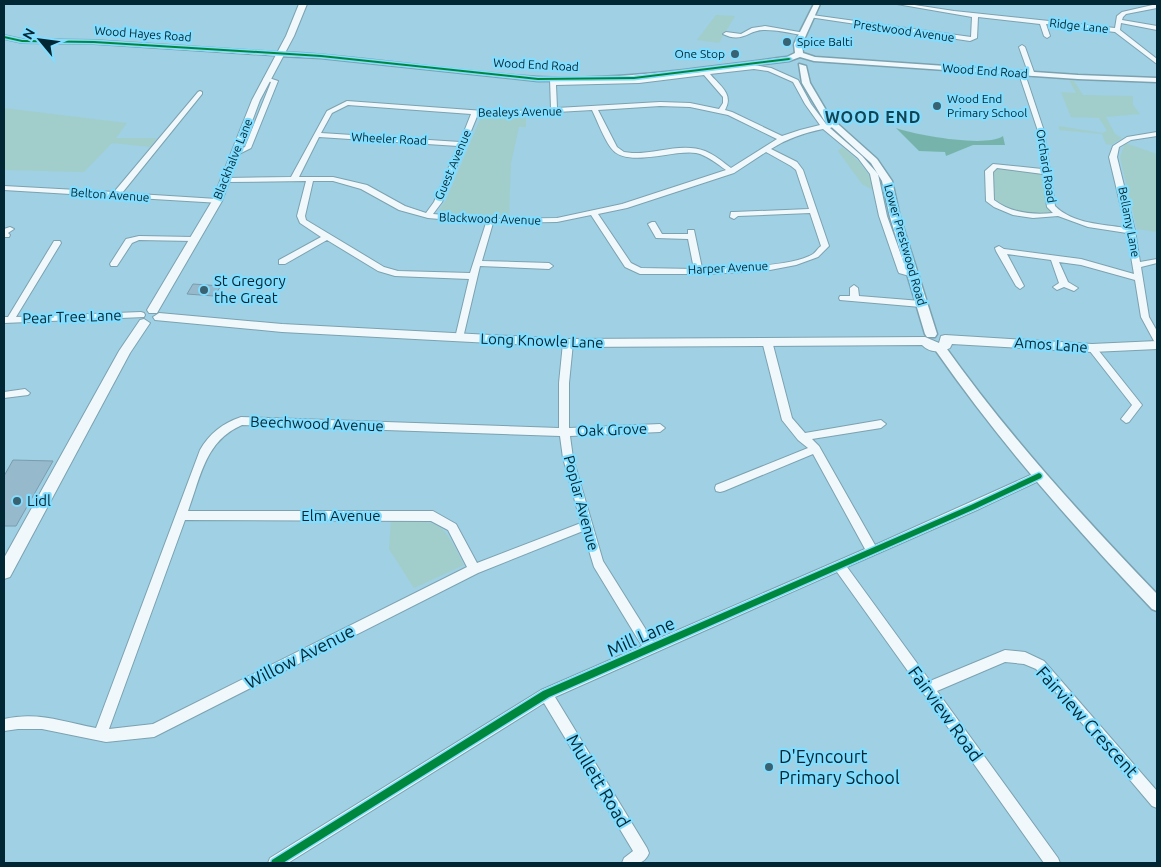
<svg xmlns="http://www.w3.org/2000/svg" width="1161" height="867" font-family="Ubuntu,sans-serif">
  <rect width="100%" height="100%" fill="#9fd0e3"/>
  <path fill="#a1cecb" d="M716,15L735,16L719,43L697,40Z
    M1069,80L1074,81L1083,95L1133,96V105L1140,114L1106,117L1115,134L1122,138L1111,145L1106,144L1102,134L1059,130V126L1102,133L1107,131L1099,118L1071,117L1061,92L1076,93Z
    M4,108L127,123L116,138H157L150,147L112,143L84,172L4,170Z
    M526,115V127H519L511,163L509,216L442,214L439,210L446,200L481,117Z
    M1125,143L1157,154V232L1137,229L1120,157Z
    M842,147C858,160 870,171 875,191L862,184L838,151Z
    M1000,168L1043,175L1047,209L1052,212C1041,218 1004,209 994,201L993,171Z
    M391,520C440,521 442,520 464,565L414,588L389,549Z"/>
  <path fill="#76b4ab" d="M896,128C915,135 987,148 1003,136L1005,145H973L946,156L945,152L919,151Z"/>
  <path fill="#97b9cc" stroke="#7a9cae" d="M193,284L221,286L214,296L187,294Z
    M13,460L53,461L16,526H4V476Z"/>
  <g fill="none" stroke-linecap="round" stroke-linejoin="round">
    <g stroke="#7ba2b1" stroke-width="2">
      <path id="minor" d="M897,4H908L954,11L1115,28L1117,16L1122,12L1157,4V8L1126,14L1123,17L1122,20L1157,26V30L1121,23L1120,30L1157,59V64L1115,32L1046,24L1050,36L1047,38L1044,36L1040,24L978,17L977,38L970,41L809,17L812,15L971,37L972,17Z
        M765,26L805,33L802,35C790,33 778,30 765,30C749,29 743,44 723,34L726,32L741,34L752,28Z
        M4,35L22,39L94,40L280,52L283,54L280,56L94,44L22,43L4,39Z
        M1022,45L1025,47L1035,75L1034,76L1029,75L1019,47Z
        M754,65L771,68L798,80L811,104L826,124H835V126L830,128L862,156L878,174L887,216L906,269L916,272V276L913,277L899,273L898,271L879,216L870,174L858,158L823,129C804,133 788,138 771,149L797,162L803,170L829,246L818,257L796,265L770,270L709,274H640L625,267L591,215L557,222L493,223L482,261L549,263L553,266L549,269L480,266L463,338L459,341L455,338L469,279L395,276L378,271L327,240L285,264H279V260L321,237L300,223L297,216L306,181L226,182L222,180L226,178L291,177L327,111L347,101L498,112L551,109L550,79L553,77L555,78L556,81L639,79L701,72L704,69L707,71ZM754,69L768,71L793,82L805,104L820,125L800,130L782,136L732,112L725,110C734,94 720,86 710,74ZM704,75L723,97V103L719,109L690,103L660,102L557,108L556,85L639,83ZM348,105L471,114L460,142L321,133L332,113ZM660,106L690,107L728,115L777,139L731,168C723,162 715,155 705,151C683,142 655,154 632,153L624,152L617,147L598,110ZM592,110C598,122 603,137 611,148C626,169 674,149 696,153C707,155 717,164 726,170L622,204L557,218L490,219L433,214L442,202L478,114L498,116L551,113L554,114L557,112ZM319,137L458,146L434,202L426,213L405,206L367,185L333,177H299ZM766,152L791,166L796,170L809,209L734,212H731L730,217L734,219L738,216L810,213L821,246C818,248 816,252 813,254C792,267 727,268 702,268L694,230H688V234H662L655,222H652L648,224L656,238L688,239L694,269L641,268L631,263L598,214L627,208L734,173ZM313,181H333L361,189L399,210L428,218L486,223L470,273L398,271L384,267L306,220L305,216Z
        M1022,72L1025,74L1044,131L1055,206C1073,224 1102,224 1126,228L1109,157L1113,146L1127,137L1157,132V136L1131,140L1119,147L1117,157L1135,231L1140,262L1157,259V263L1141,267L1149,317L1157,331V342L1154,341L1141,317L1135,280L1081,265L1059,262L1068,282L1078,288L1074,291L1064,287L1057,290L1053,287L1059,283L1051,260L1007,254L1024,286L1020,289L1016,286L996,251L995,248L999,246L1004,249L1081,259L1134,274L1127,233L1088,227L1058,216L1033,218L1013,215L994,207L986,201L985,171L993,164L1042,169L1038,131L1019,74ZM997,168L1043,174L1047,207L1053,213C1032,215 1011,213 994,200L993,172Z
        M266,77L278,81L251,148L239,154H235V152L245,147L271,82L264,80L263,79Z
        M200,91L202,92V94L122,193L217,199H220V203L4,190V186L114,192L198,92Z
        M10,227L14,229L8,233L10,235L9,237H4V229Z
        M139,236L193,237L197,239L193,241L139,240L132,243L117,266H111L110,264L126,239Z
        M54,241H60L61,243L16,317L141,312L144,313L145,315L144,317L4,323V317H8Z
        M854,285L858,288L859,296L921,301L925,304L921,307L840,300L839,298L840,296H850V288Z
        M767,338L772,341L792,418L805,433L881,420L886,424L881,428L812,439L819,446L875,545L1035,473H1043L1044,476L1043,479L977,510L847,567L930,681L1005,650L1025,652L1044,661L1157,791V808L1152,806L1036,669L1024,664L1005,662L937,691L1058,858L1060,863H1044L925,695L922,693L920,688L837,572L555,697L647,848L649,853C644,866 634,863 622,863L624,858L633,851L544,703L288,863H268L270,858L541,690L642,646L594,567L583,531L478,573L154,737L106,742L42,729H18L4,731V719C38,711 63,722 96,728L200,450C209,434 223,423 241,417L559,428V383L563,343L568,340L573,343L569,383V428L660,424L665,428L660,432L570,436L573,458L603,561L653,641L865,549L813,454L724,491L720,492L716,491L715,488L716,485L808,448L798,440L782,420L762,341ZM242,425L560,436L563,458L581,523L477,563L456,524L433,511H188C201,476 205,441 242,425ZM185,520L431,521L448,530L467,567L153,724L109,729Z
        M1092,345L1095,346L1142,405L1129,422L1126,423L1121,419L1132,405L1089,350L1087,348L1089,346Z
        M25,389L30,393L28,395L4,398V392Z"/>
    </g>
    <g stroke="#7ba2b1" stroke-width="3">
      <path id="tertiary" d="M814,4H820L802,44L803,53L815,57L1078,75L1157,78V82L1078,79L814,61L800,57L789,61L634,80L538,81L321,58L280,56L276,54L280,52C366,56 451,72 537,77C621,81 705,67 787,57L795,53L794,44Z
        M799,64L806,66L810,83L830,117L877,159L892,181L900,217L937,334L935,337H927L925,334L890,217L882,181L871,163L824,120L802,83Z
        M940,344L944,345C1008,435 1081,515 1157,594V611L1152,609C1074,527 1000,443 936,351L934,348Z"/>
    </g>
    <g stroke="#7ba2b1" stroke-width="2">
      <path id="secondary" d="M299,4H307L294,36L260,100L222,201L157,313H149L147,310L212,201L252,100L286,36Z
        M159,313L282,324L568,339L925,337L939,343L941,336L945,335L1092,344L1157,341V349L1092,352L952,344L950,348C941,353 930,353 922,345L568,347L282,332L155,320L153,317Z
        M144,319L150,323L130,353L10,577L4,579V558L119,351L140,320Z"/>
    </g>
    <use href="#minor" fill="#f1f8fb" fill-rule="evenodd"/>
    <use href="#tertiary" fill="#f1f8fb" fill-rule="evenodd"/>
    <use href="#secondary" fill="#f1f8fb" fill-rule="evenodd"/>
    <g stroke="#83ddff" stroke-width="3">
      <path id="cycleway" d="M4,36L22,40L94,41L321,55L538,78L634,77L789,58L791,59L789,60L634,79L538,80L321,57L94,43L22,42L4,38Z
        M1039,473L1041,474L1042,476L1041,478L975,509L549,697L283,863H271L272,860L543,691L971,505Z"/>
    </g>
    <use href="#cycleway" fill="#00873e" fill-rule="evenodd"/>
  </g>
  <g fill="#386271" stroke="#83ddff" stroke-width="2">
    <circle cx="787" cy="42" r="5"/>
    <circle cx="735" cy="54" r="5"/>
    <circle cx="937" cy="106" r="5"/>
    <circle cx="204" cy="290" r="5"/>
    <circle cx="17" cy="501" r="5"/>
    <circle cx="769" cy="767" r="5"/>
  </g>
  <g text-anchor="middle" stroke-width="4.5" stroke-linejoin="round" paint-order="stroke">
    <g font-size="12" fill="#002733" stroke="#83ddff">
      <text transform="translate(1079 26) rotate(6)" y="4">Ridge Lane</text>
      <text transform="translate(904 31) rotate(8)" y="4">Prestwood Avenue</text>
      <text transform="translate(143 34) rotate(4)" y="4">Wood Hayes Road</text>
      <text transform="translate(536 65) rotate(3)" y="4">Wood End Road</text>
      <text transform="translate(985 71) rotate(4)" y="4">Wood End Road</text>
      <text transform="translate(520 112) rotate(-1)" y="4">Bealeys Avenue</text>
      <text transform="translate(389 139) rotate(3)" y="4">Wheeler Road</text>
      <text transform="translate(233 159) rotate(-68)" y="4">Blackhalve Lane</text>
      <text transform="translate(453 165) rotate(-67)" y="4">Guest Avenue</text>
      <text transform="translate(1046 166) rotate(81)" y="4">Orchard Road</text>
      <text transform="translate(110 195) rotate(4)" y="4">Belton Avenue</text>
      <text transform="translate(490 219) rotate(2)" y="4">Blackwood Avenue</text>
      <text transform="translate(1129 222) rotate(79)" y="4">Bellamy Lane</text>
      <text transform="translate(905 245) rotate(74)" y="4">Lower Prestwood Road</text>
      <text transform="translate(728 268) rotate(-3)" y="4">Harper Avenue</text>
    </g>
    <g font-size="12" fill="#002733" stroke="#83ddff" text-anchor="start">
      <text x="797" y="46">Spice Balti</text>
      <text x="725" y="58" text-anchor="end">One Stop</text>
      <text x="947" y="103">Wood End<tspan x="947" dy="14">Primary School</tspan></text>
    </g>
    <g font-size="15" fill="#002733" stroke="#83ddff" text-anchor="start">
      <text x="214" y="286">St Gregory<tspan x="214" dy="17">the Great</tspan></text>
      <text x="27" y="506">Lidl</text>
    </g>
    <g font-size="15" fill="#002733" stroke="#83ddff">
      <text transform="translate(72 317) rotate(-2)" y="5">Pear Tree Lane</text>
      <text transform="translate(542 341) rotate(2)" y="5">Long Knowle Lane</text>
      <text transform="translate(1051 345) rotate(4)" y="5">Amos Lane</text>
      <text transform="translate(317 424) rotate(2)" y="5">Beechwood Avenue</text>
      <text transform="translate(612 430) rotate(-2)" y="5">Oak Grove</text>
      <text transform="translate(581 503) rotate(75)" y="5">Poplar Avenue</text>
      <text x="341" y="521">Elm Avenue</text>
    </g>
    <g font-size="16" font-weight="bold" letter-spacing="1" fill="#124454" stroke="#83ddff">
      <text x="873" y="123">WOOD END</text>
    </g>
    <g font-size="18" fill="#002733" stroke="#83ddff">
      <text transform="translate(641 637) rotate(-24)" y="6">Mill Lane</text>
      <text transform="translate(300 657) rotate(-27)" y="6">Willow Avenue</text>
      <text transform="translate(945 714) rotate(54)" y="6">Fairview Road</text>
      <text transform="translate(1087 722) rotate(48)" y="6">Fairview Crescent</text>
      <text transform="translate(598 781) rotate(59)" y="6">Mullett Road</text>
    </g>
    <g font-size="18" fill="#002733" stroke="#83ddff" text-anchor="start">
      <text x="779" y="763">D'Eyncourt<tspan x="779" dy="21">Primary School</tspan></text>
    </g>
  </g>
  <rect width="1161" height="867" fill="none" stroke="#002733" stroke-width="10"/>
  <g transform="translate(40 40) rotate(299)" stroke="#83ddff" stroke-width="4" paint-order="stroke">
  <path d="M0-4L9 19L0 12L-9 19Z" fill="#002733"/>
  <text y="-8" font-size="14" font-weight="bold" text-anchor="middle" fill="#002733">N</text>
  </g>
</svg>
